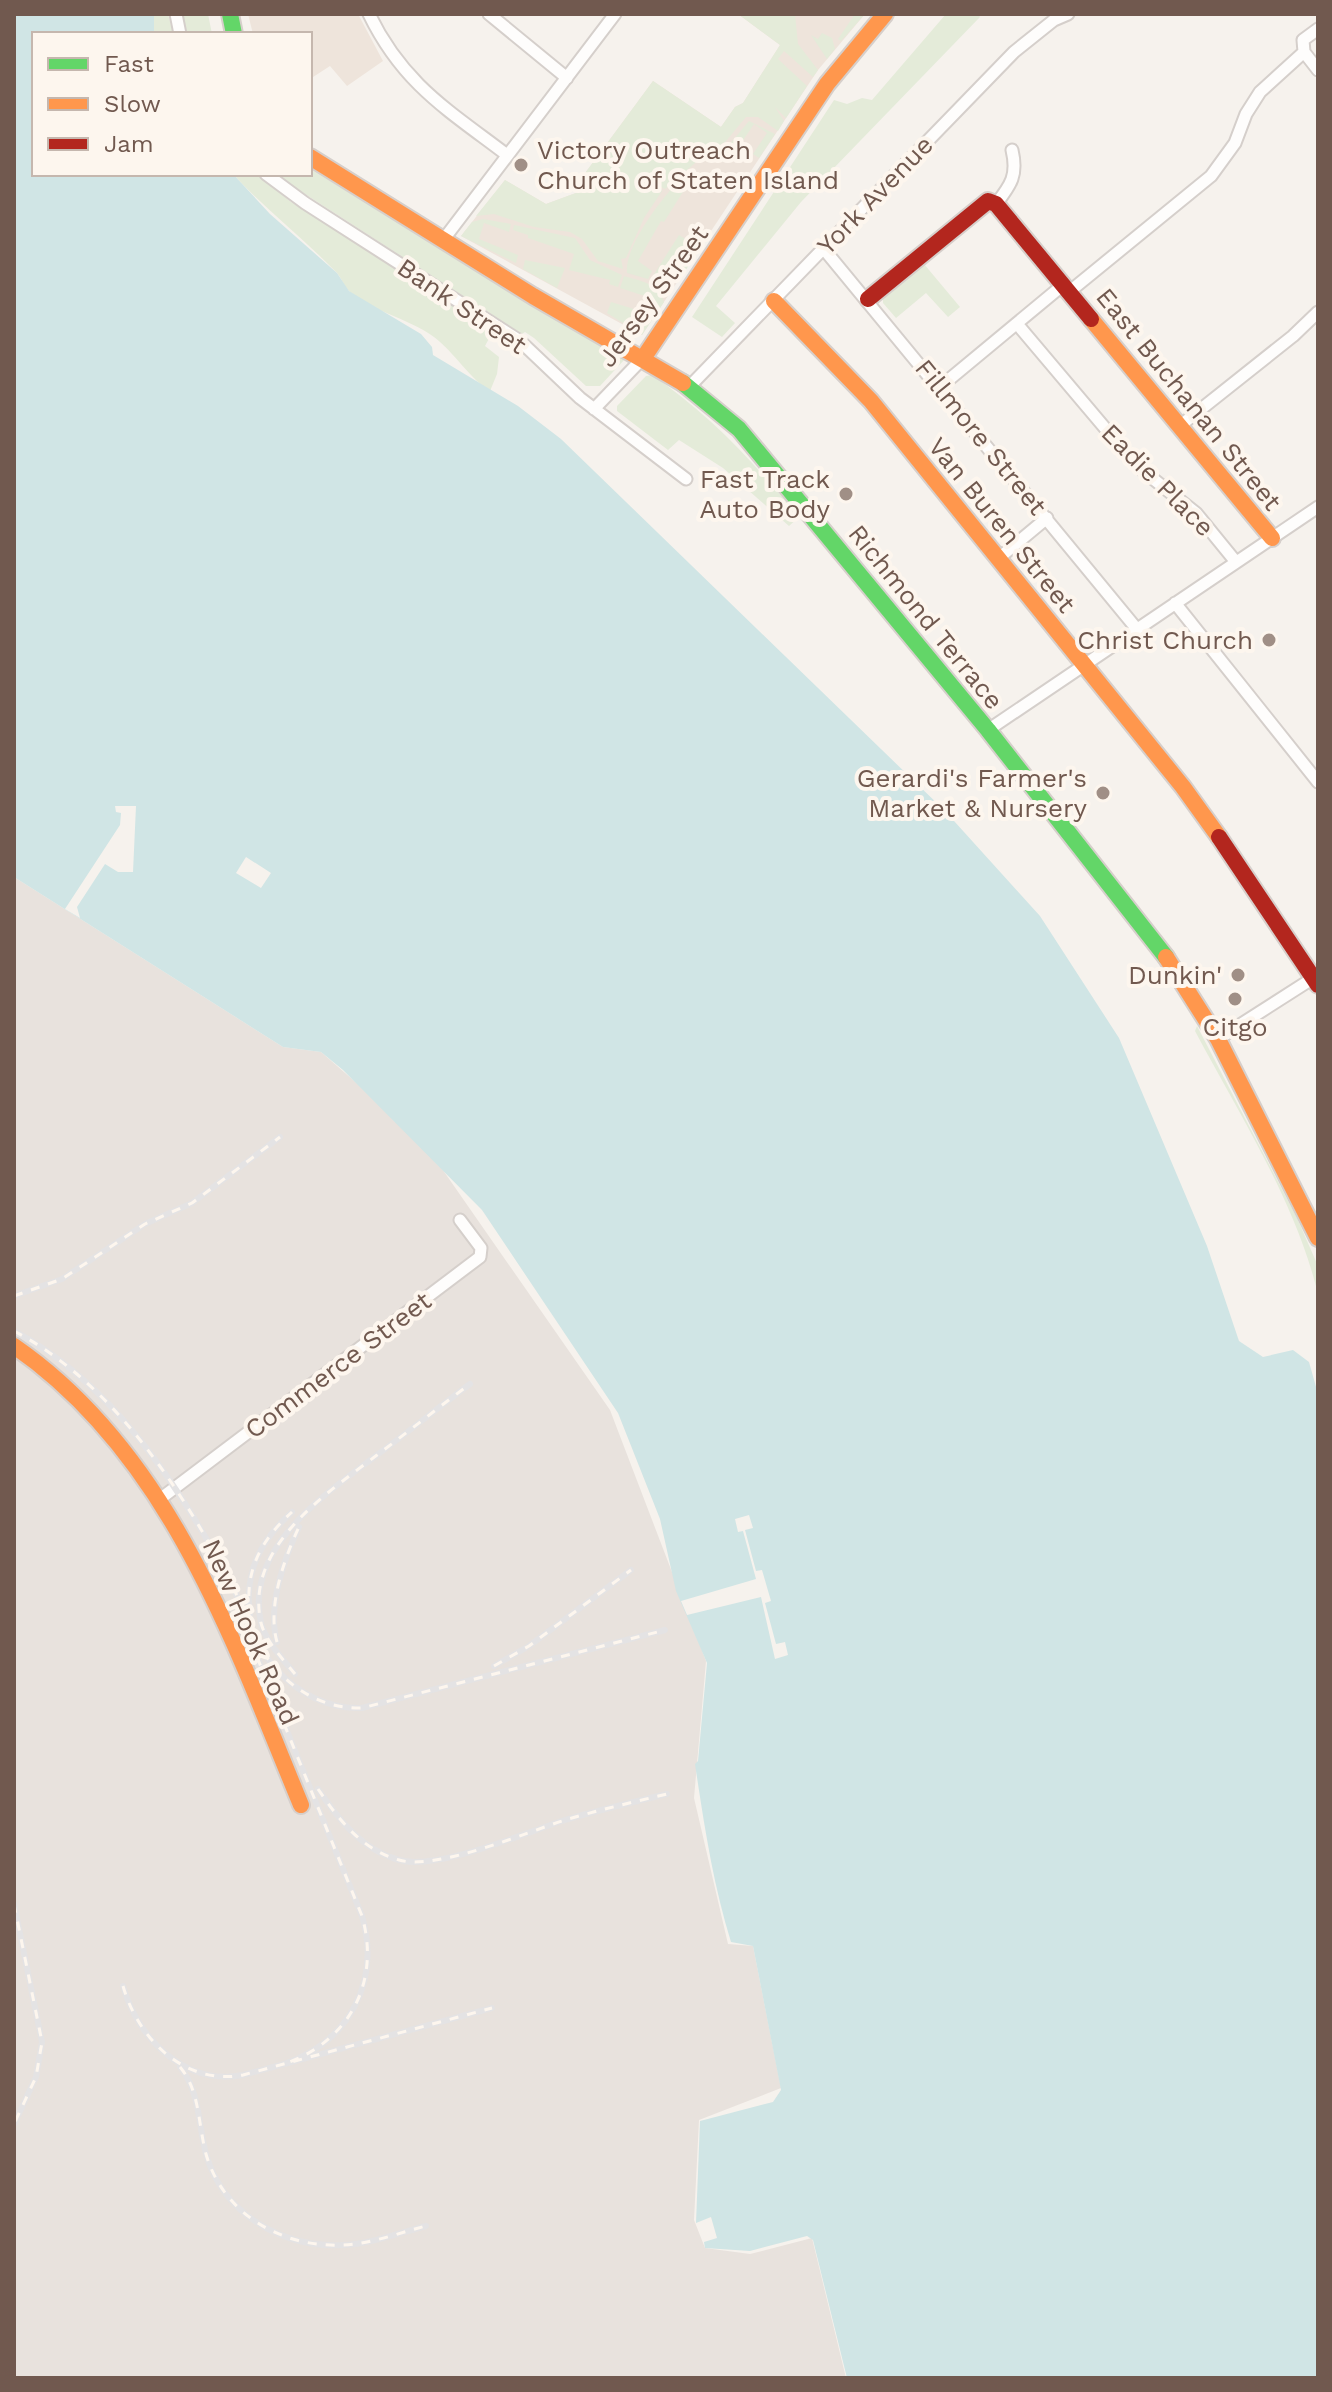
<svg xmlns="http://www.w3.org/2000/svg" width="1332" height="2392" font-family="'Work Sans',sans-serif">
  <rect width="100%" height="100%" fill="#f6f2ed"/>
  <path fill="#eee4db" d="M248,14H358L383,61L347,86L330,66L310,79V34H253Z
    M738,14H865L818,70L642,335L461,236L505,180L546,204L584,190L577,184L653,81L721,127L735,107L743,103L780,45Z"/>
  <path fill="#e8e2dd" d="M14,877L283,1047L321,1052L422,1140L610,1410L706,1661L694,1798L728,1944L753,1946L781,2088L699,2120L694,2220L705,2248L750,2254L812,2238L846,2378H14Z"/>
  <path fill="#e4ebd9" d="M154,14H168L173,34H154Z
    M183,14H208L212,34H187Z
    M738,14H795L798,44L818,70L813,77L784,51L778,59L807,86L786,118L775,107L784,121L778,131L758,117H746L726,141L705,155L701,152L702,157L665,189L661,187L662,191L644,218L626,258L621,259L623,269L598,261L582,239L570,232L534,227L494,214L476,216L505,180L546,204L584,190L577,184L653,81L721,127L735,107L743,103L780,45Z
    M855,14H865L841,41L838,39Z
    M946,14H978L980,17L801,202L716,306L735,323L722,337L692,317L834,100L847,104L862,98L872,100Z
    M822,33L832,38L835,49L827,59L811,35L818,39Z
    M749,121L775,134L759,158L753,154L767,133L754,124L729,161L719,162L714,157L729,145Z
    M310,169L625,359L600,386H586L534,338L525,332L522,334L274,174H310Z
    M233,174H257L291,202L493,331L485,346L499,357L497,374L490,391C472,381 454,352 434,337C408,318 368,310 349,291C343,285 341,276 335,271C302,237 265,209 233,174Z
    M678,182L686,187L664,222L661,221L638,261L652,271L648,279L627,273C624,248 660,200 678,182Z
    M483,219L511,224L509,232L484,223L479,239L518,255L516,263L461,236L472,222Z
    M514,225L575,238L590,260L622,275L618,287L609,284L610,280L569,270L574,254L528,238V235L513,230Z
    M679,235L700,248L678,282L666,284L651,279Z
    M525,260L565,268L557,288L523,269Z
    M924,264L960,307L948,317L926,293L896,318L883,303V298Z
    M624,276C641,281 658,283 664,302L642,335L607,313L611,302L647,313L651,298L620,288Z
    M652,375C710,415 753,461 799,517L789,526L723,468L679,440L668,450L617,411V406L646,376Z
    M1197,1026L1297,1218L1318,1266V1294C1295,1200 1240,1116 1195,1031Z"/>
  <path fill="#d0e5e5" d="M14,14H154V34H34V174H233L270,214L337,273L349,291L421,334L432,347L433,355L518,406L561,439L945,811L1040,916L1119,1038L1207,1246L1239,1341L1263,1357L1293,1350L1309,1362L1318,1394V2378H847L813,2240L807,2236L750,2251L705,2248L704,2242L717,2238L711,2217L696,2223L700,2121L773,2102L781,2090L753,1946L731,1942C713,1884 704,1824 695,1764L698,1761L707,1663L676,1591L660,1519L618,1413L482,1210L343,1070L321,1052L283,1047L14,877Z"/>
  <path fill="#f6f2ed" d="M115,806H136L133,872H118L105,864L77,907L80,918L65,909L120,825L121,813L116,812Z
    M246,857L271,873L261,888L236,873Z
    M749,1515L753,1528L745,1530L756,1571L762,1570L771,1601L765,1603L776,1644L785,1642L788,1655L775,1659L761,1597L687,1615L681,1601L756,1579L743,1531L738,1532L735,1519Z"/>
  <g fill="none" stroke-linecap="round" stroke-linejoin="round">
    <g stroke="#d5cfcb" stroke-width="15">
      <path id="street" d="M176,14L180,34
        M369,14C403,84 448,110 507,155
        M489,14L567,78
        M1304,52L1318,70
        M266,174L305,203L520,341L580,398L686,479
        M996,204C1011,185 1018,175 1012,150
        M444,239L615,14
        M823,248L1136,628
        M1069,292L1211,176L1235,143L1246,114L1260,92L1304,52L1303,40L1318,29
        M1018,325L1137,466L1196,513L1236,562
        M689,387L1014,52L1054,20L1068,14
        M940,387L1063,285
        M594,409L644,357
        M1181,425L1293,336L1318,312
        M999,558L1047,518
        M1175,603L1318,782
        M988,730L1318,507
        M1218,1039L1318,975
        M160,1499L480,1257L481,1248L460,1220"/>
    </g>
    <g stroke="#d6cfcb" stroke-width="20">
      <path id="fast" d="M230,14L234,34
        M683,383L739,429L988,730L1166,957"/>
    </g>
    <g stroke="#d6cfcb" stroke-width="20">
      <path id="slow" d="M310,157L533,296L683,383
        M774,301L871,401L1183,787L1219,837
        M1091,319L1272,538
        M644,357L827,84L885,14
        M1166,957L1218,1039L1318,1238
        M14,1346C169,1453 232,1638 301,1805"/>
    </g>
    <g stroke="#d6cfcb" stroke-width="20">
      <path id="jam" d="M868,299L988,201L996,204L1091,319
        M1219,837L1318,985"/>
    </g>
    <use href="#street" stroke="#fefdfc" stroke-width="11"/>
    <use href="#fast" stroke="#63d668" stroke-width="16"/>
    <use href="#slow" stroke="#ff974d" stroke-width="16"/>
    <use href="#jam" stroke="#b3261e" stroke-width="16"/>
    <g stroke="#e4e3e4" stroke-width="6">
      <path id="rail" d="M14,1296L62,1279L145,1224L192,1203L280,1137
        M14,1331C112,1383 177,1483 228,1577C244,1607 253,1644 276,1669C298,1694 329,1709 362,1708L665,1630
        M250,1614C244,1571 261,1540 292,1512
        M277,1642C267,1607 284,1559 299,1527
        M257,1657L362,1916C381,1982 349,2042 284,2064
        M494,1666L529,1646L631,1570
        M295,1674C283,1659 266,1642 261,1623C244,1547 326,1494 377,1455C408,1432 439,1407 470,1384
        M318,1789C339,1820 362,1850 399,1860C437,1871 527,1832 565,1820C599,1810 633,1802 667,1794
        M14,1904L42,2042L36,2077L14,2124
        M123,1986C138,2039 185,2086 243,2075L492,2008
        M180,2067C200,2091 198,2124 206,2154C223,2214 282,2248 343,2245C370,2244 399,2233 426,2226"/>
    </g>
    <use href="#rail" stroke="#fdf6ee" stroke-width="3" stroke-dasharray="9" stroke-linecap="butt"/>
  </g>
  <g fill="#a08f86" stroke="#fdf6ee" stroke-width="3">
    <circle cx="521" cy="165" r="8"/>
    <circle cx="846" cy="494" r="8"/>
    <circle cx="1269" cy="640" r="8"/>
    <circle cx="1103" cy="793" r="8"/>
    <circle cx="1238" cy="975" r="8"/>
    <circle cx="1235" cy="999" r="8"/>
  </g>
  <g text-anchor="middle" stroke-width="8" stroke-linejoin="round" paint-order="stroke">
    <g font-size="26" fill="#71594f" stroke="#fdf6ee" text-anchor="end">
      <text x="537" y="159" text-anchor="start">Victory Outreach<tspan x="537" dy="30">Church of Staten Island</tspan></text>
      <text x="830" y="488">Fast Track<tspan x="830" dy="30">Auto Body</tspan></text>
      <text x="1253" y="649">Christ Church</text>
      <text x="1087" y="787">Gerardi's Farmer's<tspan x="1087" dy="30">Market &amp; Nursery</tspan></text>
      <text x="1222" y="984">Dunkin'</text>
      <text x="1235" y="1036" text-anchor="middle">Citgo</text>
    </g>
    <g font-size="26" fill="#71594f" stroke="#fdf6ee">
      <text transform="translate(875 195) rotate(-46)" y="9">York Avenue</text>
      <text transform="translate(653 296) rotate(-54)" y="9">Jersey Street</text>
      <text transform="translate(462 306) rotate(34)" y="9">Bank Street</text>
      <text transform="translate(1189 399) rotate(51)" y="9">East Buchanan Street</text>
      <text transform="translate(981 437) rotate(51)" y="9">Fillmore Street</text>
      <text transform="translate(1158 480) rotate(45)" y="9">Eadie Place</text>
      <text transform="translate(1002 525) rotate(51)" y="9">Van Buren Street</text>
      <text transform="translate(926 617) rotate(51)" y="9">Richmond Terrace</text>
      <text transform="translate(338 1365) rotate(-37)" y="9">Commerce Street</text>
      <text transform="translate(251 1632) rotate(66)" y="9">New Hook Road</text>
    </g>
  </g>
  <rect width="1332" height="2392" fill="none" stroke="#71594f" stroke-width="32"/>
  <rect x="32" y="32" width="280" height="144" fill="#fdf6ee" stroke="#c5b7ae" stroke-width="2"/>
  <rect x="48" y="58" width="40" height="12" fill="#63d668" stroke="#c5b7ae" stroke-width="2"/>
  <text x="104" y="72" font-size="24" fill="#71594f">Fast</text>
  <rect x="48" y="98" width="40" height="12" fill="#ff974d" stroke="#c5b7ae" stroke-width="2"/>
  <text x="104" y="112" font-size="24" fill="#71594f">Slow</text>
  <rect x="48" y="138" width="40" height="12" fill="#b3261e" stroke="#c5b7ae" stroke-width="2"/>
  <text x="104" y="152" font-size="24" fill="#71594f">Jam</text>
</svg>
